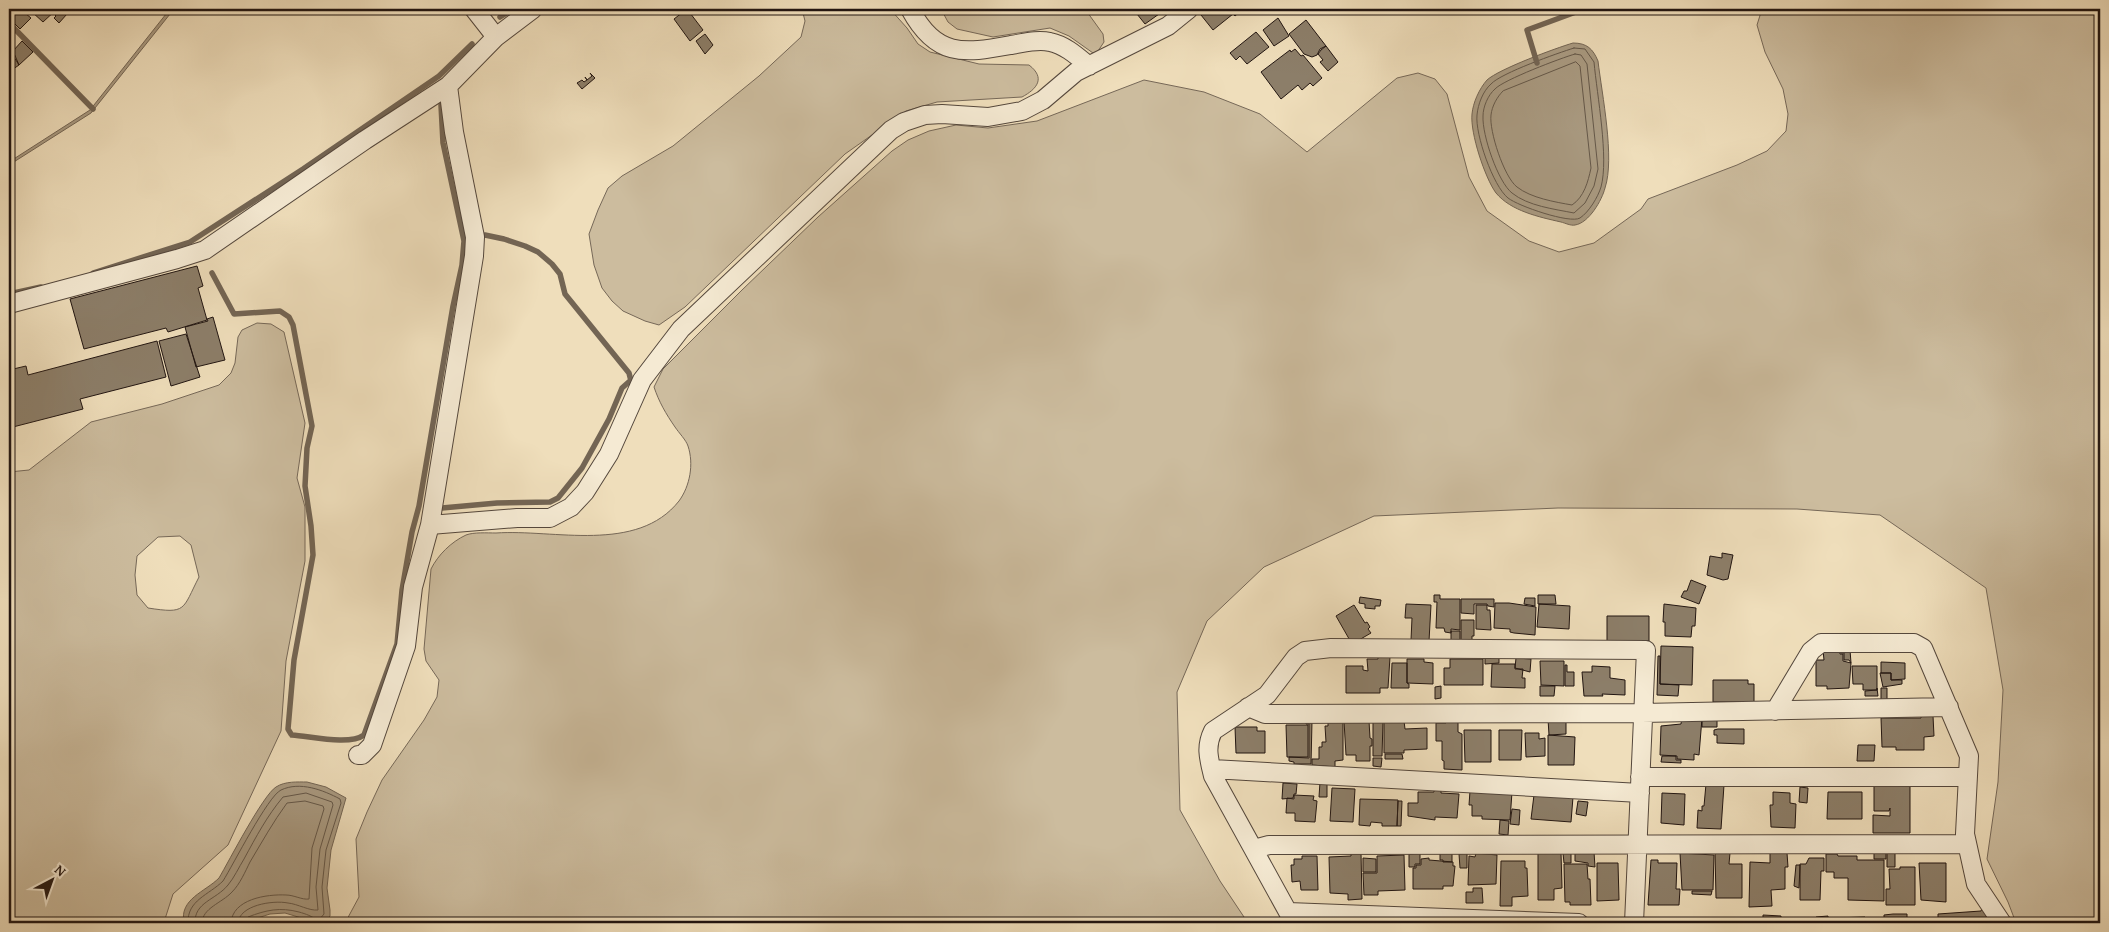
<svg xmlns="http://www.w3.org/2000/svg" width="2109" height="932" font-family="'Gentium Book Plus',serif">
  <rect width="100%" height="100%" fill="#efdebb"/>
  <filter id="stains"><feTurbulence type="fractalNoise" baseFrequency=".004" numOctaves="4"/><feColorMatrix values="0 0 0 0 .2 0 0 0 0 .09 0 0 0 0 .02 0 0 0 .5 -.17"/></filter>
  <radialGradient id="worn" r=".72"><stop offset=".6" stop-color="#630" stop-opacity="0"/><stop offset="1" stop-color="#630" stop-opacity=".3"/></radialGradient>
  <path fill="#ccbc9e" stroke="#766858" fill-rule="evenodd" d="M802,9H890L907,28L918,44L930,52L979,64L1029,65C1046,78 1037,89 1022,97L937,102L906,111L845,154L685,307L659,325L645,321L623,311L612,301L602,288L594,265L589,234L598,210L608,188L622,176L673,146L759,76L801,37L805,21Z
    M941,9H1085L1103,34L1104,42L1098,51L1093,53L1069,36L1050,28L993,37L957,29L948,22Z
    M1762,9H2100V923H2016L2008,902L1987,859L1998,782L2003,690L1986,588L1880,515L1797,509L1558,508L1374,516L1264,567L1207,621L1177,692L1180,810L1220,881L1248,923H345L359,897L356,839L367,812L382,780L424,720L437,697L439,680L426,661L424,649L431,569C438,555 451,542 466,535C474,532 487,533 496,533C554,529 637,554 679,501C690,486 694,464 688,446C686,440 679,433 675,427C666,414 659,402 654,387L663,369L742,290L818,217L892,151L908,140L929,131L956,125L988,128L1037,121L1144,80L1204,92L1260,114L1307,152L1397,78L1418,73L1435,79L1447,94L1469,177L1487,211L1529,241L1559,252L1594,243L1641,209L1648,199L1737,165L1767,151L1786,131L1788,114L1783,89L1765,52L1757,25Z
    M257,323L271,324L284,332L305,423L297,478L305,507V561L286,661L281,731L228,845L173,894L165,919L168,923H9V472L29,470L91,422L162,404L219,385L231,373L235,363L238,337L242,330ZM180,536L191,545L199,577C182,610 187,614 148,608L137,595L135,575L137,556L158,537Z"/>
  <path fill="#a99a81" stroke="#736554" d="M170,9H174L91,113L9,165V162L90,110Z
    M1573,43C1587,43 1593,49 1598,61C1602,95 1615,158 1605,188C1602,200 1589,223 1575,225C1571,226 1565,223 1561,222C1539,217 1511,211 1496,193C1485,178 1470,133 1472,114C1473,103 1479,89 1487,80C1499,69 1556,48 1573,43Z
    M307,782L326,787L346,798L331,850L327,888L330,910V916L326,921L318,923L285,913L270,914L242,923H184C179,899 205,892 219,878C229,861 263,795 276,787C285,781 298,782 307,782Z"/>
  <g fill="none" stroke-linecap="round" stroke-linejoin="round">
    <path stroke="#655849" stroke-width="1" d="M1574,48L1585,49L1594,62C1597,95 1609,158 1601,187C1598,197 1589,212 1580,218C1570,224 1518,206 1508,198C1493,186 1475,134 1477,115C1478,104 1483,91 1491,84C1501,73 1558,53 1574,48Z
      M1575,54L1581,55L1587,64L1598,169L1594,186L1585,203L1574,213C1554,209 1528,206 1512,193C1498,182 1482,135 1483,116C1483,107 1488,95 1495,89C1503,80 1561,58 1575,54Z
      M1576,62L1580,66L1591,168C1588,182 1584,197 1572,205C1555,202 1531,198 1517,187C1504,177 1489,131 1491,115C1492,106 1497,97 1503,91Z
      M188,923C187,900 209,895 223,881C233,865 268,796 281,790C300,781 323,790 340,799L341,803L326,850L322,887L324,914L318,921C312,916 306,914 299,912C280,907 266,910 248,917L245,923
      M195,923C194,902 216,900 228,885C234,878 239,867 244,859C256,837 267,816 283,797L306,793L332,802L333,805L320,849L316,887L318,910C309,911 298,904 288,903C273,900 239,905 238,923
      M202,923C202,908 222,903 232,892C240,884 245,872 250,862C262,842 273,822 287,803L305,801L323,806L324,809L312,848L309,899C302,900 294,895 286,895C267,894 232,899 231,923"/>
    <path stroke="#736554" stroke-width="5.5" d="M500,17L513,9
      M9,23L93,109
      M1537,63L1527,30L1584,9
      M485,235L504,239L525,246L538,252L552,264L560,274L565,294L629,373L631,381
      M93,273L190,242L303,169L439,76L472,44
      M212,273L234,314L280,311L289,317L293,325L312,426L307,448L305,486L311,526L313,555L294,660L288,729L291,734
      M9,294L41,287
      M442,508L497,503L550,502L558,498L582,468L609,419L622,388L631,380
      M292,735C310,736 349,746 364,735L397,644L402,590L412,532L419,506L453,306L462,265L464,241L443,143L441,105"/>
  </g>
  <path fill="#8c7e69" stroke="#211511" d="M20,9L31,18L20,29L10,19Z
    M35,9H57L43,22L32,12Z
    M58,9H63L67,14L59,23L54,18L56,16L53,13Z
    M687,9L703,30L690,41L674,19Z
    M1133,9H1166L1145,24Z
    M1209,9H1243L1235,16L1233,14L1213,30L1201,15Z
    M1278,18L1289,36L1274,46L1263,30Z
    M1306,20L1326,46L1320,49L1317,55L1312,57L1304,54L1289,34Z
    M1256,32L1269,47L1247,64L1240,56L1236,60L1230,53Z
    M705,34L713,45L705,54L696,41Z
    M22,41L33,52L19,65L13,51Z
    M1326,46L1338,62L1328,71L1320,62L1323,60L1318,54L1321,50Z
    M9,49L19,65L9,72Z
    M1295,49L1301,56L1303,55L1322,78L1313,86L1310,83L1302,90L1298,85L1281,99L1261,72L1290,50L1291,52Z
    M590,73L595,78L582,89L577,83L582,80L584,82L587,80L585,77L587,80L592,76Z
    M197,266L203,286L198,288L207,320L168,332L166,328L84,349L70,299Z
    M213,317L225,360L196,367L185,327L208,321L207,319Z
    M186,334L200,377L171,386L159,341Z
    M157,341L166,377L80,399L83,409L9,428V370L26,366L28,375Z
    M1722,553L1733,555L1728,579L1723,580L1707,575L1710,556L1722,558Z
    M1691,580L1706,586L1699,604L1681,597L1684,591H1687Z
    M1434,595H1440V599H1460V630L1451,629V633L1445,632L1444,628H1436L1437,602H1434Z
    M1538,595H1555L1556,604H1538Z
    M1360,597L1381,600L1380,606H1375V609L1365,608V604L1359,603Z
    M1525,598H1535V606L1524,604Z
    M1461,599H1494V607L1488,606L1487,604H1474V614L1461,613Z
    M1495,603H1509L1536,607L1535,635L1514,633L1510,632V629L1494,628Z
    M1406,604L1431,605L1429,641L1411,640L1412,618H1405Z
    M1539,604L1570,606L1569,629L1537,627Z
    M1664,604L1696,608L1695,626H1692L1691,637L1665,636V622H1663Z
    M1354,605L1365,623L1367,622L1370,627L1368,629L1371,633L1352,644L1336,616Z
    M1476,605H1487V610H1490L1491,630L1476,629Z
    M1607,616H1649V641H1607Z
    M1461,620H1474V636H1472V643H1461Z
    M1451,631H1460V644H1451Z
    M1661,646L1693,647L1692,685L1660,684Z
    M1823,650L1840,651V654H1843V661L1851,663L1849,688L1827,689V686H1816V660H1824Z
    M1841,650H1850L1851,663L1849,660H1844V653H1841Z
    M1658,656H1660V684L1679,685L1678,696L1657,695Z
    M1378,657H1390L1388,688H1380V693H1346V666H1363V670L1368,671L1367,659H1378Z
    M1485,658H1499V663L1485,664Z
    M1516,658L1531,659L1530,672L1515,668Z
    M1407,659H1424V662L1433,663V684L1407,683Z
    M1450,659H1483V685H1444V668H1450Z
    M1540,661H1564V686L1541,685Z
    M1881,662L1905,663V679L1891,680V673H1881Z
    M1392,663H1407V683L1409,684V688H1391Z
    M1492,664H1515V669H1523L1522,678H1525V688L1491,687Z
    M1565,665H1567V672H1574V686H1565Z
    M1592,666L1610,667V678L1625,680V695L1602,694L1603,696H1584L1582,672H1592Z
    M1852,666H1877V690H1863V684H1853Z
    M1880,673H1891V680H1902V684L1883,687Z
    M1713,680H1748V684H1754V702H1713Z
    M1441,686V698L1435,699V687Z
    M1540,686H1555L1554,696H1540Z
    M1877,688L1878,696H1865V691L1877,690Z
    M1881,688H1887V700H1881Z
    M1921,716H1933L1934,736L1924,737V750H1896V747H1882L1881,718H1921Z
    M1682,717L1702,718L1699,755L1694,754V760L1677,759V756L1660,755L1661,726L1681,724Z
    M1702,718H1717V727H1702Z
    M1548,719H1566V734L1549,735Z
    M1306,721H1312L1311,764H1294V762L1289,761V757L1309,758V724H1306Z
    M1344,721H1369L1370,738L1372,739V746H1370V761H1356V755H1346Z
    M1373,721H1383L1382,756H1373Z
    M1384,721H1404L1405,729L1427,728V749L1404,750V753H1384Z
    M1446,721H1458V732L1462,734V770L1444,769V761L1442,760V741H1436V723H1446Z
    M1328,722H1343V760L1335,761V767L1312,765V759H1319V747H1322V742H1326L1325,726H1328Z
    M1286,725H1308V757H1287Z
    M1235,727H1257V731H1265V753H1236Z
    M1718,729H1744V744L1717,743V735H1714V730Z
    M1464,730H1491V762H1465Z
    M1499,730H1522L1521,760H1499Z
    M1525,733H1539V739L1545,738V756L1526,757Z
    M1548,735L1575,737L1574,765H1548Z
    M1858,745H1875L1874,761H1857Z
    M1385,754H1402L1403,759H1385Z
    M1662,756H1676V760H1681V763L1661,762Z
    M1373,758H1382L1381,767L1373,766Z
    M1320,782L1327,783V797H1319Z
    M1283,783L1297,784L1296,794H1294L1293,798L1282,799Z
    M1706,784L1724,785L1721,829L1697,828L1698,810L1702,811V806H1704Z
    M1874,785H1910V833H1873V815L1890,816V808L1889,811H1874Z
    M1800,787L1808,788L1807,803L1799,802Z
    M1332,788L1355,789L1353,822L1330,821Z
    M1434,790H1441V793L1459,794L1457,818L1435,817V820L1408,816V803H1418V792H1434Z
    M1470,791L1512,792L1510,820L1482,819V816H1472V805H1469Z
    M1773,792L1790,793V803L1796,804L1795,828L1771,827L1770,805H1773Z
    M1828,792H1862V819H1827Z
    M1662,793L1685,794L1684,825L1661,823Z
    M1294,795L1314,796L1313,800L1317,801L1315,822L1295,821V813H1286L1287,798L1294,799Z
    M1534,795L1573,797L1571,822L1531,819Z
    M1360,799L1398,800L1397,826H1382V823L1371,822L1370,826L1359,825Z
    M1398,801H1402L1401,826H1397Z
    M1578,801L1588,802L1586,816L1576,814Z
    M1512,809L1520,810L1519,825L1510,824Z
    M1500,820L1509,821L1508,835L1499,834Z
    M1571,852V863H1564L1563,853Z
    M1575,852H1594L1595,867L1588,866V863L1575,861Z
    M1715,852L1730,853L1729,864H1742V898H1716Z
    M1351,853H1361L1362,899L1348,900V894L1330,893L1329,857L1351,856Z
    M1420,853V864H1415V867H1409V854Z
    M1440,853H1452V862H1443V860H1440Z
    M1467,853V868H1460L1459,854Z
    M1476,853L1497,855L1496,884L1468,885L1469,856L1475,857Z
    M1538,853H1561L1562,888L1554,889V900H1538Z
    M1680,853L1714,855L1713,890H1682Z
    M1770,853H1787L1788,867H1785V889L1771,890L1772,906L1749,907L1750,862L1770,863Z
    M1874,853H1886V859H1874Z
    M1887,853H1895V867H1887Z
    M1826,854H1837L1838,856H1857V860H1884V901L1848,900V878H1834V872H1826Z
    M1404,855L1405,890L1378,891V895H1364L1363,873H1377V856Z
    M1302,856H1317L1318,890H1301L1300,881L1292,882L1291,865H1294V859H1302Z
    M1363,858L1376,859V872H1363Z
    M1429,858V860L1453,862V866H1455L1453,886H1443V889H1413V868H1416V865H1421V859Z
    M1809,858H1824V871H1821L1820,900H1800V864H1806Z
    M1651,860H1658V863H1677L1676,889H1680L1679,905H1648Z
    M1501,861H1525V868H1527L1528,896L1512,897V906H1500Z
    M1597,863H1618L1619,900L1597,901Z
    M1919,863H1946V902L1921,900Z
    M1564,864H1587L1588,879H1590L1591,905H1570V902H1565Z
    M1796,865H1800L1799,888L1794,886Z
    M1900,867H1915V905H1886V889H1890L1889,869H1900Z
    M1473,888H1482L1483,903H1466V892H1473Z
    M1692,891H1712L1711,895L1692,894Z
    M1982,909L1991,923H1938V914L1981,911Z
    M1893,914H1907V919H1916L1917,923H1884V915Z
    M1763,915L1781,916V923H1736V919L1763,918Z
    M1828,916V919H1830V923H1788V919H1816V917Z
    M1865,917V922L1868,923H1834L1833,918Z"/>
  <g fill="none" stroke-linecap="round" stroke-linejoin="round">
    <g stroke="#54473c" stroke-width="20">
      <path id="street" d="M474,9L496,37
        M910,9C936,57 962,54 1011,45C1024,43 1037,39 1050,42C1065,45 1077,56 1089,66
        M9,304L177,259L205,250L365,140L448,86L496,37L533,9
        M430,525L517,518H550L571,507L585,492L609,454L642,380L681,329L891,130L904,122L925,115L942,114L988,117L1022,111L1043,100L1076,72L1168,26L1189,9
        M1248,707L1265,714L1642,713L1949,707
        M1775,711L1811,651L1821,643H1914L1923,648L1969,756L1965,834L1976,884L2002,923
        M358,755H362L372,745L406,646L413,587L430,525L474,256L475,237L454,132L448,86
        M1212,769L1640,793
        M1640,777H1968
        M1254,849L1269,845L1967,844
        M1288,912L1579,923
        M1294,923L1213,776C1209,759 1205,747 1213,731L1267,695L1296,657L1305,651L1331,648L1646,650L1634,923"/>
    </g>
    <use href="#street" stroke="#f5ead3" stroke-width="18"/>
  </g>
  <rect width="2109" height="932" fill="none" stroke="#efdebb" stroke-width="30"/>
  <rect x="10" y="10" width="2089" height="912" fill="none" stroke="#211511" stroke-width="2.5"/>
  <rect x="15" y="15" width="2079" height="902" fill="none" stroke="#211511"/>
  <g transform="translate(52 880) rotate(41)" stroke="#f5ead3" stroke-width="4" paint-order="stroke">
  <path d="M0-4L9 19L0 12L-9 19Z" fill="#211511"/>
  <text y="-8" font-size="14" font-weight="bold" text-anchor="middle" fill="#211511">N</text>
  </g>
  <rect width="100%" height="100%" filter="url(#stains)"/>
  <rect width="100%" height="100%" fill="url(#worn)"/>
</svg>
